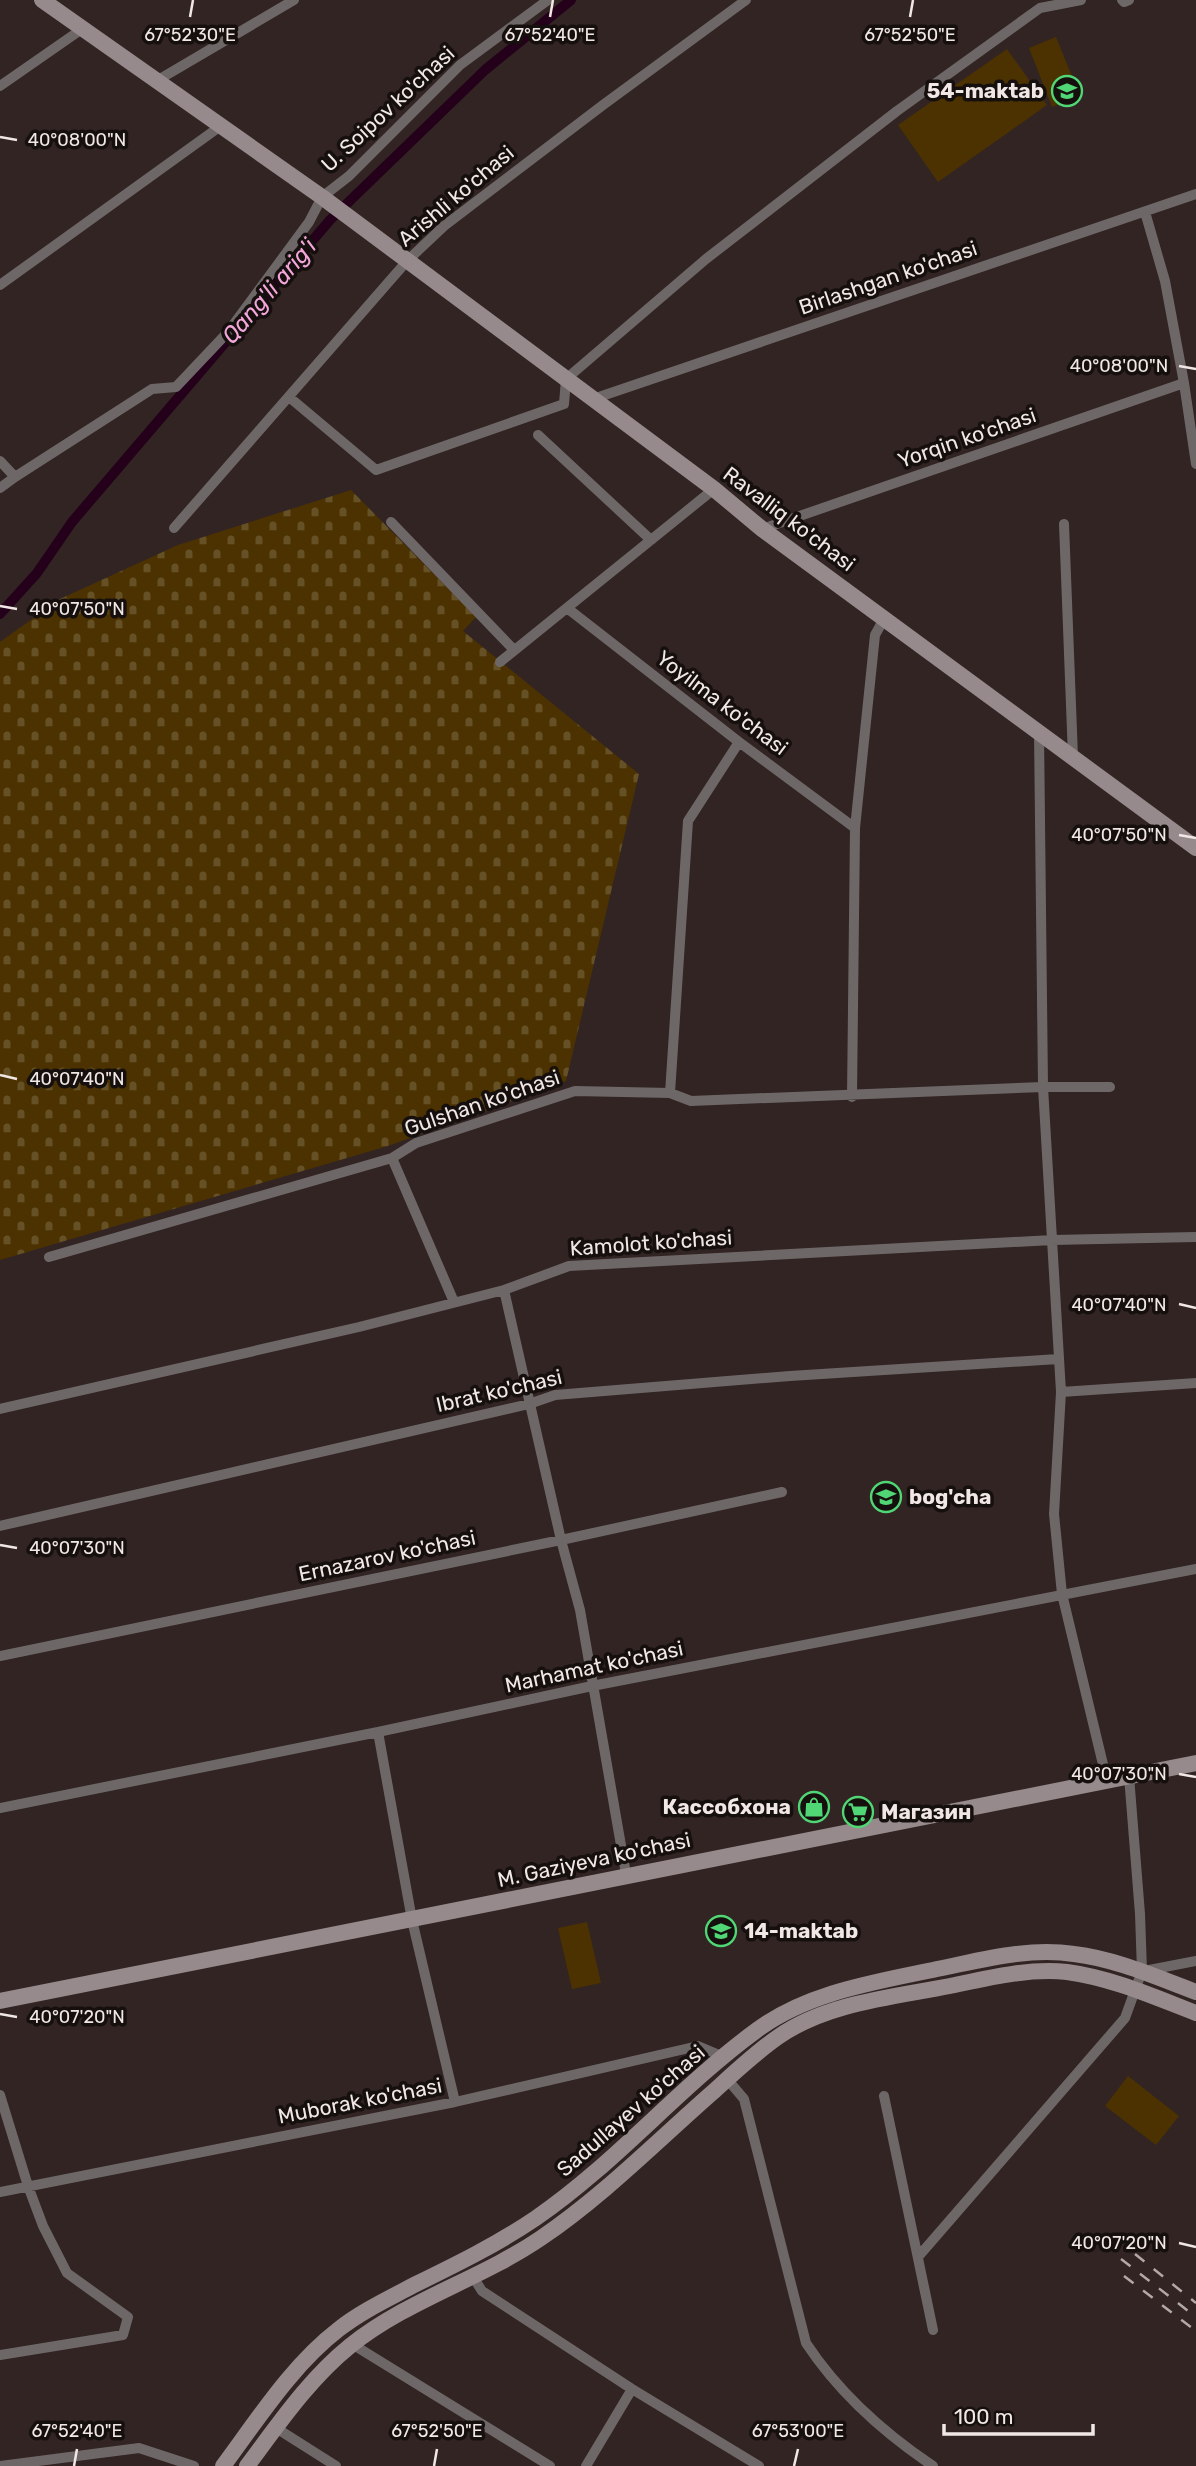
<svg xmlns="http://www.w3.org/2000/svg" width="1196" height="2466" font-family="Rubik,sans-serif">
  <defs>
    <pattern id="cemetery-stones" width="16" height="16" patternUnits="userSpaceOnUse" patternTransform="scale(1.75)"><rect width="16" height="16" fill="#4c3200"/><path d="M2 7V4a2 2 0 0 1 4 0v3zM10 15v-3a2 2 0 0 1 4 0v3z" fill="#665025"/></pattern>
  </defs>
  <rect width="100%" height="100%" fill="#312422"/>
  <path fill="url(#cemetery-stones)" d="M351,490L476,617L463,631L639,774L566,1081L388,1146L0,1260V642L60,599L178,545Z"/>
  <path fill="#4c3200" d="M1056,37L1080,96L1052,107L1029,48Z
    M1007,49L1047,105L938,182L898,125Z
    M587,1922L601,1983L572,1989L558,1928Z
    M1128,2076L1179,2116L1156,2145L1105,2106Z"/>
  <g fill="none" stroke-linecap="round" stroke-linejoin="round">
    <path stroke="#24001b" stroke-width="10" d="M0,614L37,573L72,522L330,220L485,70L571,0"/>
    <path stroke="#6e6768" stroke-width="10" d="M1122,0L1124,2L1129,0
      M158,80L294,0
      M0,86L82,29
      M1145,212L1165,281L1184,383L1196,464
      M0,285L222,125
      M289,397L376,470L564,404L566,379L706,259L897,111L1040,8L1081,0
      M593,399L1196,194
      M538,435L651,540
      M0,461L15,477L0,488
      M15,477L152,389L176,387L228,332L309,222L322,197L349,176L460,65L548,0
      M391,522L514,650
      M1064,524L1073,757
      M174,528L407,261L444,226L603,105L746,0
      M762,529L1184,383
      M567,608L739,742L855,828
      M500,662L714,489
      M1039,732L1043,1087L1061,1392L1054,1514L1062,1594L1107,1781
      M670,1093L688,821L739,742
      M852,1097L855,828L875,635L885,617
      M392,1158L454,1302
      M49,1257L392,1158L416,1143L575,1091L670,1093L691,1101L1043,1087H1110
      M504,1290L561,1540L580,1610L626,1874
      M1061,1392L1196,1383
      M0,1409L359,1327L504,1290L569,1266L1052,1240L1196,1237
      M0,1526L529,1404L555,1395L790,1376L1058,1359
      M0,1656L561,1540L782,1492
      M378,1732L412,1920L455,2102
      M0,1808L378,1732L592,1686L1196,1569
      M1144,1971L1196,1961
      M727,2079L744,2099L806,2343C839,2393 884,2433 933,2466
      M0,2095L28,2186L43,2226L67,2273L128,2317L123,2335L0,2355
      M884,2096L933,2330
      M0,2192L455,2102L698,2046L724,2057
      M918,2257L1125,2018L1142,1971L1140,1914L1129,1776
      M473,2277L482,2291L632,2389L759,2466
      M352,2344L550,2466
      M276,2428L336,2466
      M0,2466L139,2448L194,2466
      M586,2466L632,2389"/>
    <path stroke="#968a8c" stroke-width="16" d="M42,0L322,197L714,489L762,529L1196,848
      M0,2001L1196,1763
      M223,2466C258,2419 292,2365 339,2329C362,2311 388,2299 414,2285C455,2265 498,2244 536,2218C616,2163 679,2087 757,2030C808,1992 876,1982 937,1969C982,1960 1028,1947 1074,1954C1116,1959 1156,1977 1196,1992
      M247,2466C278,2425 309,2379 350,2346C407,2300 481,2279 541,2238C603,2196 657,2141 713,2092C734,2073 755,2053 778,2037C826,2003 893,1997 950,1986C988,1978 1028,1968 1067,1972C1112,1978 1154,1997 1196,2013"/>
    <path stroke="#b3a8a6" stroke-width="2.5" stroke-dasharray="12 12" stroke-linecap="butt" d="M1135,2254L1196,2303
      M1121,2259L1196,2317
      M1124,2276L1196,2331"/>
  </g>
  <path fill="none" stroke="#f1e8e6" stroke-width="2.5" d="M190,17L193,0M550,17L553,0M910,17L913,0M0,137L17,140M1179,366L1196,369M0,606L17,609M1179,835L1196,838M0,1075L17,1079M1179,1304L1196,1308M0,1545L17,1548M1179,1774L1196,1777M0,2014L17,2017M1179,2243L1196,2247M74,2466L77,2449M434,2466L437,2449M794,2466L798,2449"/>
  <defs>
    <g id="school-ring" transform="scale(1.575)"><circle r="9.5" fill="#150f0e" stroke="#50d674" stroke-width="1.5"/><path d="M0-5L7-2L0 1L-7-2ZM-4 1L0 2.5L4 1V4Q0 6-4 4Z" fill="#50d674"/></g>
    <g id="shop-ring" transform="scale(1.575)"><circle r="9.5" fill="#150f0e" stroke="#50d674" stroke-width="1.5"/><path d="M-5-2.5h2.3a2.7 3.5 0 0 1 5.4 0H5L5.5 6h-11ZM-1.5-2.5h3a1.5 2.3 0 0 0-3 0Z" fill="#50d674"/></g>
    <g id="supermarket-ring" transform="scale(1.575)"><circle r="9.5" fill="#150f0e" stroke="#50d674" stroke-width="1.5"/><path d="M-6-5.5h2.5l.6 2H6L4.5 2H-2.5L-4.4-4H-6ZM-1.5 3.2a1.3 1.3 0 1 0 .1 0ZM3 3.2a1.3 1.3 0 1 0 .1 0Z" fill="#50d674"/></g>
  </defs>
  <g fill-rule="evenodd">
    <use href="#school-ring" x="1067" y="91"/>
    <use href="#school-ring" x="886" y="1497"/>
    <use href="#shop-ring" x="814" y="1807"/>
    <use href="#supermarket-ring" x="858" y="1812"/>
    <use href="#school-ring" x="721" y="1931"/>
  </g>
  <g text-anchor="middle" stroke-width="7" stroke-linejoin="round" paint-order="stroke">
    <g font-size="21" font-weight="bold" fill="#f1e8e6" stroke="#150f0e" text-anchor="start">
      <text x="1044" y="98" text-anchor="end">54-maktab</text>
      <text x="909" y="1504">bog'cha</text>
      <text x="791" y="1814" text-anchor="end">Кассобхона</text>
      <text x="881" y="1819">Магазин</text>
      <text x="744" y="1938">14-maktab</text>
    </g>
    <g font-size="21" fill="#f1e8e6" stroke="#150f0e">
      <text transform="translate(388 109) rotate(-43)" y="7">U. Soipov ko'chasi</text>
      <text transform="translate(456 196) rotate(-40)" y="7">Arishli ko'chasi</text>
      <text transform="translate(888 278) rotate(-19)" y="7">Birlashgan ko'chasi</text>
      <text transform="translate(967 438) rotate(-19)" y="7">Yorqin ko'chasi</text>
      <text transform="translate(789 519) rotate(37)" y="7">Ravalliq ko'chasi</text>
      <text transform="translate(722 703) rotate(37)" y="7">Yoyilma ko'chasi</text>
      <text transform="translate(482 1103) rotate(-19)" y="7">Gulshan ko'chasi</text>
      <text transform="translate(651 1243) rotate(-4)" y="7">Kamolot ko'chasi</text>
      <text transform="translate(499 1391) rotate(-13)" y="7">Ibrat ko'chasi</text>
      <text transform="translate(387 1556) rotate(-12)" y="7">Ernazarov ko'chasi</text>
      <text transform="translate(594 1667) rotate(-12)" y="7">Marhamat ko'chasi</text>
      <text transform="translate(594 1860) rotate(-12)" y="7">M. Gaziyeva ko'chasi</text>
      <text transform="translate(360 2101) rotate(-11)" y="7">Muborak ko'chasi</text>
      <text transform="translate(631 2111) rotate(-41)" y="7">Sadullayev ko'chasi</text>
    </g>
    <g font-size="23" font-style="italic" fill="#f4a6da" stroke="#150f0e">
      <text transform="translate(269 291) rotate(-49)" y="8">Qang'li arig'i</text>
    </g>
  </g>
  <g font-size="18" text-anchor="middle" fill="#f1e8e6" stroke="#150f0e" stroke-width="7" stroke-linejoin="round" paint-order="stroke">
    <text x="190" y="41">67°52'30"E</text>
    <text x="550" y="41">67°52'40"E</text>
    <text x="910" y="41">67°52'50"E</text>
    <text x="77" y="146">40°08'00"N</text>
    <text x="1119" y="372">40°08'00"N</text>
    <text x="77" y="615">40°07'50"N</text>
    <text x="1119" y="841">40°07'50"N</text>
    <text x="77" y="1085">40°07'40"N</text>
    <text x="1119" y="1311">40°07'40"N</text>
    <text x="77" y="1554">40°07'30"N</text>
    <text x="1119" y="1780">40°07'30"N</text>
    <text x="77" y="2023">40°07'20"N</text>
    <text x="1119" y="2249">40°07'20"N</text>
    <text x="77" y="2437">67°52'40"E</text>
    <text x="437" y="2437">67°52'50"E</text>
    <text x="798" y="2437">67°53'00"E</text>
  </g>
  <path d="M944 2424v10h149v-10" fill="none" stroke="#f1e8e6" stroke-width="3.5"/>
  <text x="954" y="2424" font-size="21" fill="#f1e8e6" stroke="#150f0e" stroke-width="5" paint-order="stroke">100 m</text>
</svg>
